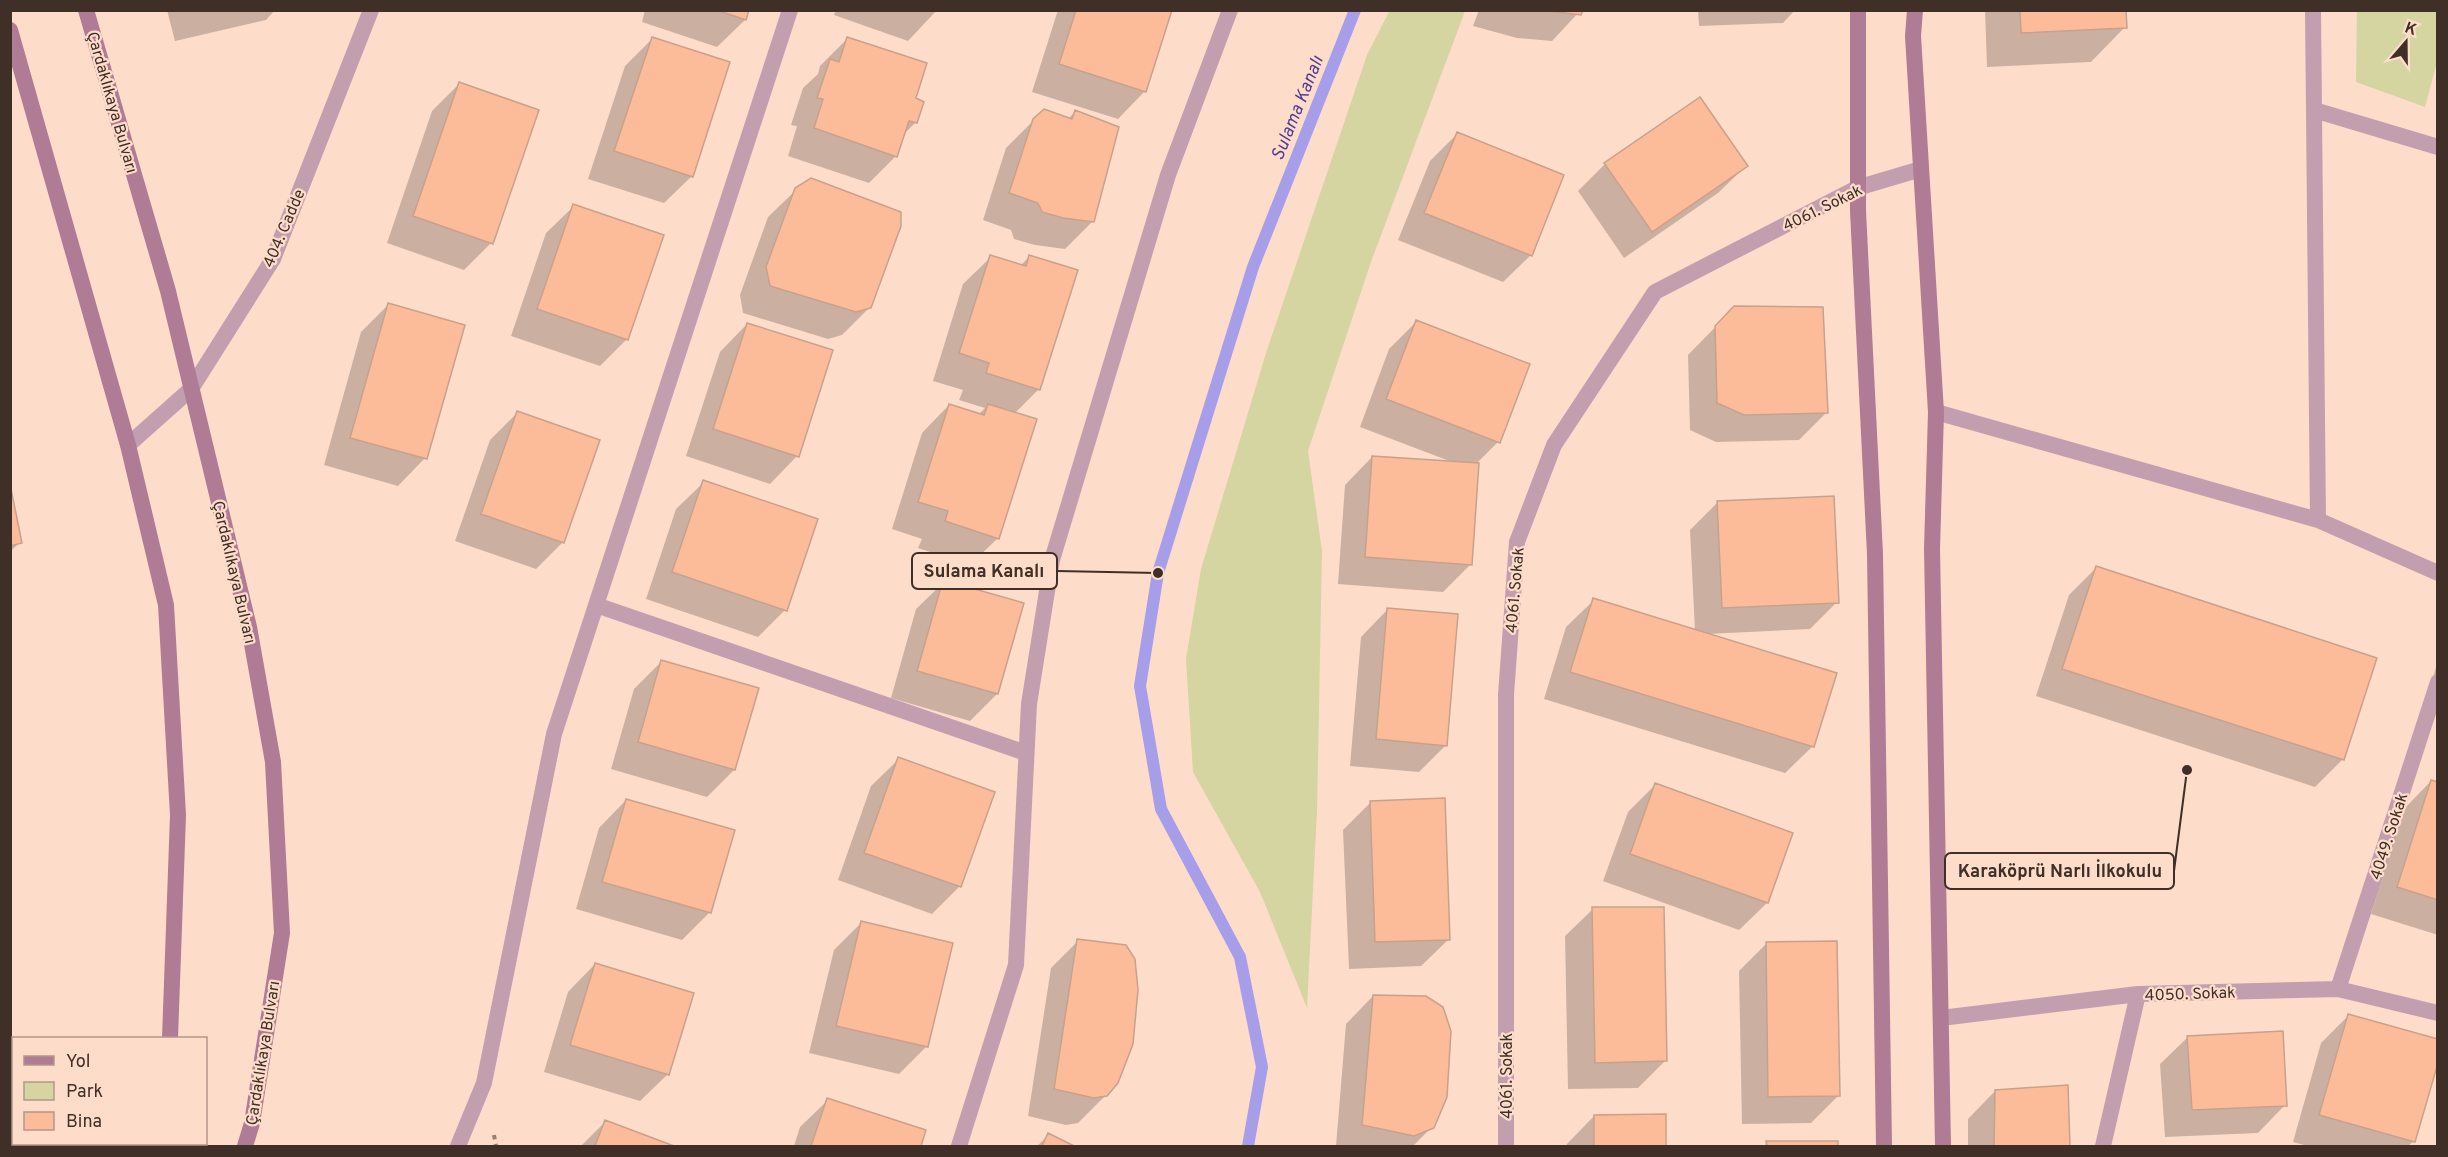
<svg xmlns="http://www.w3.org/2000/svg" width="2448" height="1157" font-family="Overpass,sans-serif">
  <rect width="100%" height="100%" fill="#fedcca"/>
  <path fill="#d4d5a0" d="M1390,10L1465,11L1372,259L1308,451L1322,551L1317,811L1307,1008L1260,892L1193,772L1186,659L1201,569L1266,353L1367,55Z
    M2357,11H2437V62L2425,107L2356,82Z"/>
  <path fill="#0003" d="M167,10H275L266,20L175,41Z
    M645,10H748L745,20L717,47L642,22Z
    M836,10H937L908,41L834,15Z
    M1058,10H1170L1145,91L1118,119L1032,92Z
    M1479,10H1581L1552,41L1517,38L1473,26Z
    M1698,10H1795L1783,23L1699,26Z
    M1985,10H2124L2125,27L2091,62L1987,67Z
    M653,38L692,176L664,203L588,179L625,66Z
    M848,38L914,99L916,122L903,135L896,156L869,183L788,156L797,126L791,125L803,88L818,74L820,66Z
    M459,84L491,243L464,270L387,243L432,111Z
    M1699,99L1746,166L1718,193L1624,258L1578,191L1605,164Z
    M1075,112L1093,221L1065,249L1035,245L1014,239L1011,230L983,220L1006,148L1034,120L1068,119Z
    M1457,134L1531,255L1503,282L1398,240L1430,161Z
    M796,190L870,307L842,335L828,339L743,313L740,295L768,217Z
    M574,206L627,339L600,366L511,336L546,233Z
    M1030,256L1039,389L1015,413L998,538L970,565L918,548L922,539L892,529L922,433L949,405L978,415L985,408L959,400L963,390L933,381L963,284L991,257L1020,266Z
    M388,305L425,458L398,486L324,465L361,332Z
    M1735,307L1826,413L1799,440L1716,442L1690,430L1688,355Z
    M1416,322L1498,442L1477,463L1470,565L1443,592L1338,584L1345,485L1372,457L1452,462L1360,427L1389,349Z
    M747,324L797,456L770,484L686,456L720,352Z
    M517,413L563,542L536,569L455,541L490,440Z
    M704,482L785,610L758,637L646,599L676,509Z
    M10,491L20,542L10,552Z
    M1717,503L1837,602L1810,629L1707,634L1813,746L1785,773L1544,699L1566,627L1594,600L1695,631L1690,530Z
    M2096,568L2375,659L2342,760L2315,787L2036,696L2069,595Z
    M944,582L997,694L970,721L891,698L916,609Z
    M1388,609L1446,745L1419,772L1350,766L1361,637Z
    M2438,660V713L2424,709Z
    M661,662L734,770L707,797L611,769L634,689Z
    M899,759L960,886L932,914L838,880L871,786Z
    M2431,781L2438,783V935L2371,914L2404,809Z
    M1655,785L1791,834L1767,903L1739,930L1603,881L1628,812Z
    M626,800L710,912L682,940L576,909L599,828Z
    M1371,802L1449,939L1421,966L1349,969L1343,830Z
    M1593,909L1665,1061L1638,1088L1568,1089L1565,936Z
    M862,922L951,944L926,1047L899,1074L809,1053L834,950Z
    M1078,941L1106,1095L1078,1123L1066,1125L1028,1116L1051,968Z
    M1766,944L1838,1096L1811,1123L1742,1124L1739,971Z
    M595,964L668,1074L640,1101L544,1072L568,992Z
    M1373,996L1432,1127L1413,1146H1336L1346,1024Z
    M2348,1016L2414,1141L2408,1146H2308L2293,1142L2321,1043Z
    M2188,1037L2285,1105L2258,1133L2165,1137L2160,1064Z
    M2067,1087L2069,1146H1968V1119L1995,1091Z
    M828,1100L924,1131L919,1146H794L800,1127Z
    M1664,1115L1665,1146H1567V1144L1594,1116Z
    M605,1122L670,1146H581Z
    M1049,1135L1071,1146H1037Z
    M1836,1142V1146H1764L1767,1143Z"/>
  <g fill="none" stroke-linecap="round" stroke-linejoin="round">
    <path stroke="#a79eea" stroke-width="12" d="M1248,1146L1262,1067L1240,957L1161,809L1140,686L1158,573L1253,267L1355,10"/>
  </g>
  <path fill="#fcbc9a" stroke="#c8a18c" stroke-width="1.5" d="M716,10H749L746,20Z
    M1076,10H1172L1146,92L1059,64Z
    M1541,10H1583L1581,15Z
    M2020,10H2126L2127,28L2021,33Z
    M652,37L730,62L693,177L614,151Z
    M847,37L927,63L916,98L924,102L917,123L909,121L897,157L814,128L823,99L817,98L830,59L839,62Z
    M459,82L539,110L493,244L413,216Z
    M1700,97L1748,166L1652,232L1604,163Z
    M1044,109L1072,119L1075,110L1119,127L1094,222L1063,218L1042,212L1038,203L1009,193L1033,119Z
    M1457,132L1564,175L1532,256L1424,213Z
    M811,178L901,212V226L871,308L856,312L770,286L766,267L795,188Z
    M573,204L664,235L628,340L537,309Z
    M990,255L1026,266L1029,255L1078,270L1040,390L986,373L989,363L959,353Z
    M388,303L465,325L427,459L350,438Z
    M1734,306L1823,307L1828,413L1744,415L1717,403L1715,326Z
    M1416,320L1530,364L1500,443L1386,399Z
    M747,323L833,350L799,457L713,429Z
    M949,404L984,415L988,404L1037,419L999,539L945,521L948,511L918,502Z
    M517,411L600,440L564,543L481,514Z
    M1372,456L1479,463L1472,565L1365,557Z
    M703,480L818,519L787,611L672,572Z
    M10,484L22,543L10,546Z
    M1834,496L1839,603L1722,608L1717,501Z
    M2096,566L2377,658L2344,760L2062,669Z
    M943,580L1024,603L998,694L917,671Z
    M1593,598L1837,673L1814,747L1570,672Z
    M1387,608L1458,614L1447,746L1376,739Z
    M661,660L759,688L735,770L638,742Z
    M898,757L995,792L961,887L864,853Z
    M2431,780L2438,782V900L2397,887Z
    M1655,783L1793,833L1768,903L1630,854Z
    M1445,798L1450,940L1375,942L1370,801Z
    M626,799L735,830L711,913L602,882Z
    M1592,907H1664L1667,1061L1595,1063Z
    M861,921L953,943L928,1047L836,1026Z
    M1077,939L1126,945L1135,959L1138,990L1133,1044L1118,1083L1107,1096L1094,1098L1054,1089Z
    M1837,941L1840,1096L1768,1097L1766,942Z
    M595,963L694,993L669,1075L570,1045Z
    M1373,995L1426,996L1443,1007L1451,1031L1447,1097L1434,1128L1414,1136L1362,1125Z
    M2348,1014L2438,1039V1063L2415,1142L2319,1115Z
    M2283,1031L2287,1106L2192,1110L2187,1036Z
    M2068,1085L2070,1146H1994L1995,1090Z
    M827,1098L926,1130L921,1146H811Z
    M1666,1114V1146H1594V1115Z
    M605,1120L674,1146H595Z
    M1048,1133L1074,1146H1042Z
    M1766,1141H1838V1146H1767Z"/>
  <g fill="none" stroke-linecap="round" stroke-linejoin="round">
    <path stroke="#988073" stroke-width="4" stroke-dasharray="4.5 4.5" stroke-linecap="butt" d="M494,1135L496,1146"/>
    <path stroke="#c39eaf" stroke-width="16" d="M2313,10L2318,520
      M2314,110L2438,147
      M1936,412L2318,520L2438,573
      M596,605L1026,753
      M2338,989L2438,682
      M1941,1018L2138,994L2338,989L2438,1013
      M458,1146L484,1083L554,734L790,10
      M959,1146L1016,965L1029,704L1052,560L1168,175L1230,10
      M1506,1146V695L1517,542L1554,445L1655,292L1857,188L1921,169
      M2103,1146L2138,994"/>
    <path stroke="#c39eaf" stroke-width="16" d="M128,445L191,389L273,259L371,10"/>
    <path stroke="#b07b95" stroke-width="16" d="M86,10L168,291L249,627L273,762L282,933L252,1123L245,1146
      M1858,10V211L1875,554L1884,1146
      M1915,10L1913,36L1936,412L1932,549L1943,1146
      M10,30L128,445L166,605L178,815L170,1038
      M158,1146V1144"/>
  </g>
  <g text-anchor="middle" stroke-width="4.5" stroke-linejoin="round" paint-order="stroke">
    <g font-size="16" fill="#3f2f26" stroke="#fedcca">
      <text transform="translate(113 102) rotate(74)" y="6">Çardaklıkaya Bulvarı</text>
      <text transform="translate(1822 207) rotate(-26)" y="6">4061. Sokak</text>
      <text transform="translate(283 228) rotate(-67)" y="6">404. Cadde</text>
      <text transform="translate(235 572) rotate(77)" y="6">Çardaklıkaya Bulvarı</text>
      <text transform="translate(1514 590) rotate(-85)" y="6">4061. Sokak</text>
      <text transform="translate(2388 836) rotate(-72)" y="6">4049. Sokak</text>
      <text transform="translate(2190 993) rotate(-2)" y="6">4050. Sokak</text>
      <text transform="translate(262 1053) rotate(-81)" y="6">Çardaklıkaya Bulvarı</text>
      <text transform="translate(1506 1076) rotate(-90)" y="6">4061. Sokak</text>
    </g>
    <g font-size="18" font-style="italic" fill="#4f3d95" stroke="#fedcca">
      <text transform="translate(1297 108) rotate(-68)" y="6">Sulama Kanalı</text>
    </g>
  </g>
  <path fill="none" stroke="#3f2f26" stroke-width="2" d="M1158 573L1057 571M2187 770L2174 871"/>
  <g fill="#3f2f26" stroke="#fedcca" stroke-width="2">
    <circle cx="1158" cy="573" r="6"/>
    <circle cx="2187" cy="770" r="6"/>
  </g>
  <g fill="#fedcca" stroke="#3f2f26" stroke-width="2">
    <rect x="912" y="553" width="145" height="36" rx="6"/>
    <rect x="1945" y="853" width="229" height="36" rx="6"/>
  </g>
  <g font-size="18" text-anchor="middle" font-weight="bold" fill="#3f2f26">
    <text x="984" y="577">Sulama Kanalı</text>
    <text x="2060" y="877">Karaköprü Narlı İlkokulu</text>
  </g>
  <rect width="2448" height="1157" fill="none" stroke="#3f2f26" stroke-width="24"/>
  <rect x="12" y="1037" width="195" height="108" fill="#fedcca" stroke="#b29788" stroke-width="1.5"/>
  <rect x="24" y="1056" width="30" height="9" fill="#b07b95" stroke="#b29788" stroke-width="1.5"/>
  <text x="66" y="1067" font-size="18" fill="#3f2f26">Yol</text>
  <rect x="24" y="1082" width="30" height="18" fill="#d4d5a0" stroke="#b29788" stroke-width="1.5"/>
  <text x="66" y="1097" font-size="18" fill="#3f2f26">Park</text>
  <rect x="24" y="1112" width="30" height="18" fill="#fcbc9a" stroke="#b29788" stroke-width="1.5"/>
  <text x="66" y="1127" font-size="18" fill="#3f2f26">Bina</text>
  <g transform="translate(2406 42) rotate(20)" stroke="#fedcca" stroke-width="4.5" paint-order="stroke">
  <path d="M0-4.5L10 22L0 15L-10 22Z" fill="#3f2f26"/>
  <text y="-9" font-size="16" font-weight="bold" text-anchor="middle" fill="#3f2f26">K</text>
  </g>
</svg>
